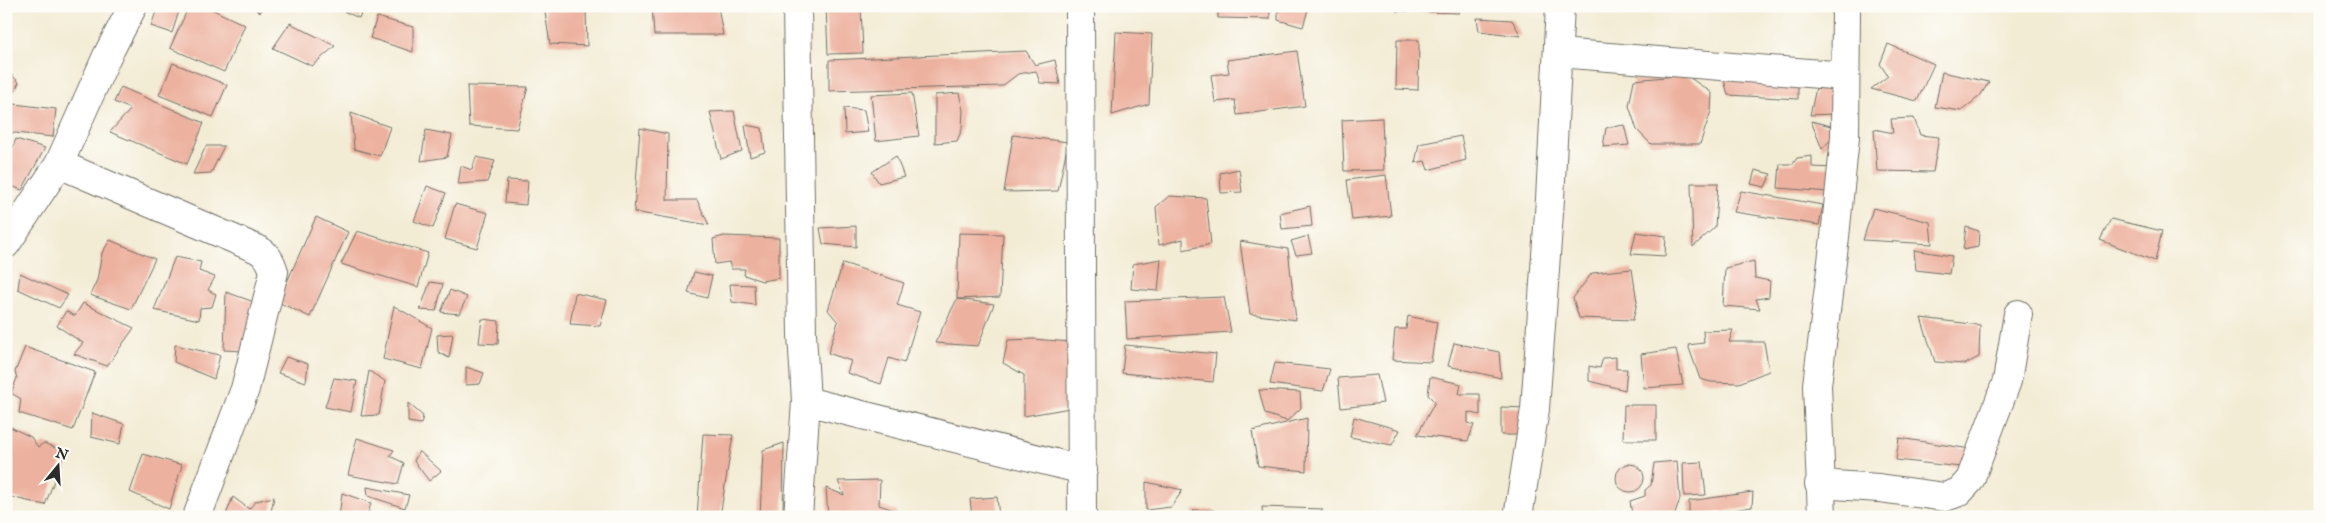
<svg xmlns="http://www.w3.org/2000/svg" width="2326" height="523" font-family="'IM FELL English',serif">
  <rect width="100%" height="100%" fill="#fdfcf7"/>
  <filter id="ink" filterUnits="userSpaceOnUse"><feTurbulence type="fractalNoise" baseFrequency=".02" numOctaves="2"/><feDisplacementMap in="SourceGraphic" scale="10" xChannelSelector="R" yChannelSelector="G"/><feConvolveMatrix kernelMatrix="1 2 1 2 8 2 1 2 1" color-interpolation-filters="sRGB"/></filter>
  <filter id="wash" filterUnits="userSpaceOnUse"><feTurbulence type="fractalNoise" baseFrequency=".0096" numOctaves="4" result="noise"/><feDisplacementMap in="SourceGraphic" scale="20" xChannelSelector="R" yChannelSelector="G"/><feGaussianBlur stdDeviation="1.12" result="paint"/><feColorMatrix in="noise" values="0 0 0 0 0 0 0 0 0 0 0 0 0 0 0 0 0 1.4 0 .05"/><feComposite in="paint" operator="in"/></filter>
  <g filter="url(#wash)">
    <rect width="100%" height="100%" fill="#f3ecd5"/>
    <g id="blocks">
      <path fill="#edb19f" d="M158,6L180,8L172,33L151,26Z
        M189,6H205L245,25L224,72L170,48Z
        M252,6H262L260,13Z
        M332,6H364L359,18Z
        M544,6L586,7L587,46L550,44Z
        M652,6H718L723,35H654Z
        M826,6H861L863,53L828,54Z
        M1218,6H1270V19L1218,18Z
        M1278,6H1309L1303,27L1278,20Z
        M1396,6H1459V13L1396,11Z
        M1495,6H1541V9Z
        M377,17L413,27V52L370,38Z
        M1477,18L1512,20L1521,36L1479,31Z
        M290,23L335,46L312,66L273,48Z
        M1116,32L1152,34L1149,104L1112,115Z
        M1397,40H1419L1418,90L1396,89Z
        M1888,44L1934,64L1917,101L1871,89L1888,76L1880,64Z
        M1026,51L1035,65L1055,60L1060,84L1040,83L1036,71L1018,74L1002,86L829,91V60Z
        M1297,51L1305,106L1237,115L1235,100L1215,102L1211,75L1229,73L1227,60Z
        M173,63L227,85L213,117L159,95Z
        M6,70L19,82L15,91L6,88Z
        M1942,72L1989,82L1980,96L1961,111L1935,107Z
        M1686,75L1712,93L1711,111L1700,144H1651L1637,130L1629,106L1634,80Z
        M1724,80L1798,83V99L1728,95Z
        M467,86L528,87L517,129L469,126Z
        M1834,86L1835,114L1810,115L1816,88Z
        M121,87L204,123L187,164L110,132L131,109L114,102Z
        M912,93L919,136L876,141L871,95Z
        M959,93L963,110L962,129L957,141L935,143V95Z
        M6,103L56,109L53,137L6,132Z
        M844,108L864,110L868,132L845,134Z
        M734,111L742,151L721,159L710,112Z
        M351,113L390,127L380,156L354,149Z
        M1382,118L1384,170L1344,171L1342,120Z
        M1914,118L1920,135L1939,137L1933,172L1877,171L1874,129L1893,133L1891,119Z
        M1811,121L1831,126L1834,136L1822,149Z
        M745,125L762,128L765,152L750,157Z
        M1624,125L1629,145L1603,147L1606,128Z
        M640,128L668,134L667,200H697L709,225L634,212Z
        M426,130L452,135L447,157L421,161Z
        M1013,135L1068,142L1058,191L1004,192Z
        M1461,136L1466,160L1428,170L1425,161L1415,163L1419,144Z
        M16,139L45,148L22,190L6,184V164Z
        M206,146H224L211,173L193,174Z
        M896,156L904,177L879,183L872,172Z
        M1812,156V167L1834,168L1829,192L1778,188L1780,164H1793L1797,158Z
        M476,157L495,161L487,182L458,184L461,166L472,170Z
        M1239,169L1242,192L1221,193L1220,173Z
        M1755,170L1771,174L1765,187L1751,184Z
        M1386,175L1391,216L1352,220L1347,180Z
        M507,180L528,181L526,205L505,203Z
        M1691,183H1718L1715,227L1693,247Z
        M427,186L446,193L433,228L414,221Z
        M1741,191L1823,205L1819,225L1734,212Z
        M1169,196L1206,198L1211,244L1183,250V239L1159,245L1156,207Z
        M455,204L488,213L477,248L445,239Z
        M1310,206L1312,226L1282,229L1280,213Z
        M1873,208L1930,222L1932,244L1863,240Z
        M316,217L348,232L310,317L278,302Z
        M2111,219L2162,231L2155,261L2100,240Z
        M856,226V247L823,244L820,228Z
        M1966,227L1979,231L1978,247L1963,250Z
        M357,231L428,253L418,287L341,264Z
        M1636,232L1666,236L1665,256L1631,254Z
        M959,233L1003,234L1000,297L957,299Z
        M724,236L779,238V278L762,281L744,275L745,269H731L729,262L715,264L713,239Z
        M1308,236L1312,253L1296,255L1291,241Z
        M110,240L155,259L131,309L90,295L97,280L102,253Z
        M1240,241L1288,249L1296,320L1250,314Z
        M1914,250L1952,256L1949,274L1916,270Z
        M175,257L201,262L199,271L215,277L208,290L216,294L212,307L200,308L199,320L154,310Z
        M1161,259L1158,291L1131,289L1133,264Z
        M1754,261L1755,278L1770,281L1769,297L1756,299L1760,309L1723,306L1725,268Z
        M843,263L904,283L897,305L920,312L904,363L889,358L881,384L847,373L851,361L828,353L838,322L828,310Z
        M1632,269L1637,302L1633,320L1579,318L1573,298L1592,273Z
        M694,272L712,276L707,298L688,293Z
        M20,273L68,295L59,308L18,289Z
        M430,282L443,284L436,311L420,310Z
        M730,284L754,285L755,305L732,302Z
        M450,290L467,297L459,314L441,312Z
        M226,292L257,303L243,351L224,350Z
        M575,293L607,300L600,326L570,324Z
        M1224,297L1231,332L1127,339L1125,301Z
        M957,299L994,304L978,346L935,343Z
        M83,303L134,328L107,366L74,354L83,343L57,326L66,311L75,316Z
        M394,306L432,328L422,369L383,359Z
        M1408,316L1437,322L1431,362L1392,360L1395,329H1406Z
        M1921,318L1980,325L1979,357L1965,364L1935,362Z
        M482,319L499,321L498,344L479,343Z
        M1733,330L1729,342H1764L1769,371L1739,383L1711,382L1700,379L1688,345L1704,343L1703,331Z
        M453,334L449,358L438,352L437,335Z
        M1033,339L1071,342L1070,408L1024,416V375L1003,363L1008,340Z
        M1454,343L1499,352L1501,378L1448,366Z
        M175,345L220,355L214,379L174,362Z
        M1125,345L1216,354L1213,382L1122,373Z
        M25,347L95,372L73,430L19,413L21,399L11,393L17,378L15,372Z
        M1676,349L1683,385L1644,388L1641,354Z
        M286,357L308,364L306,382L278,373Z
        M1616,357V369H1627L1625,390L1589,381V366L1600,368L1603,358Z
        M1275,363L1330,369L1323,391L1270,384Z
        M466,367L484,373L480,384L466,385Z
        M369,371L385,381L379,415L361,416Z
        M1377,375L1383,403L1341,408L1338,378Z
        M1430,377L1461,384L1459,394H1480V415L1468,412V423L1474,425L1468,441L1417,435L1435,402L1428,395Z
        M334,378L357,381L351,412L325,407Z
        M1259,390L1300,392L1301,408L1287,421L1265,414Z
        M408,403L423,416L421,424L408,422Z
        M1624,405H1656V440H1623Z
        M1501,407L1526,408V435H1501Z
        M92,413L124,424L120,444L91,437Z
        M1354,417L1400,430L1392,445L1350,437Z
        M1307,418L1306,471L1258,466L1252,431Z
        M6,425L31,437L38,447L44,443L65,452L45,505L6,496Z
        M703,434L733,435L720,517H697Z
        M357,438L394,450L390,456L404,463L398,484L348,475Z
        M1899,438L1977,450L1970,468L1896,460Z
        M784,443L783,517H760L763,450Z
        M419,451L441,471L429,481L414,461Z
        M143,454L182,465L169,509L130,492Z
        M1677,461L1680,499L1674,517L1632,515L1630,501L1645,496V490L1651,485L1654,463Z
        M1702,462L1706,495L1684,496L1683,463Z
        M1616 478a14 14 0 1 1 28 0a14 14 0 1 1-28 0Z
        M880,480L879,505L897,511V517H828L826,488L844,495L838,481Z
        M1146,482L1183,490L1171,507L1146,510Z
        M367,487L409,495L405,508L368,496Z
        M1753,492L1752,507L1689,517V501Z
        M342,493L371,503L367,517H339Z
        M233,497L249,509L256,501L274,497L270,517H225Z
        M997,497L999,517H972L970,499Z
        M1262,507L1322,509V517H1263Z
        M1194,510H1214L1212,517H1192Z"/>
    </g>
  </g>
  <g filter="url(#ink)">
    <use href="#blocks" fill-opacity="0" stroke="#716f66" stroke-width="1"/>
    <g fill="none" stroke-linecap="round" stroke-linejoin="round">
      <g stroke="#716f66" stroke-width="30">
        <path id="minor" d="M797,6L802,334L806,401L1083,470
          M1080,6L1082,517
          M1559,53L1845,76
          M59,164L257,249C267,254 271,261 274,272L245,389L197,517
          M6,244L59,164L107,56L133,6
          M1819,484L1879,488L1945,497L1959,492L1970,480L2007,381L2018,314
          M798,517L806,401
          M1518,517L1535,409L1550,199L1560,6
          M1822,517L1817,385L1835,237L1845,137L1846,6"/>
      </g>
      <use href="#minor" stroke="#fff" stroke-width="28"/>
    </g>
  </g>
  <rect width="2326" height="523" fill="none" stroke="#fdfcf7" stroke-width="25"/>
  <g transform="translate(58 466) rotate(18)" stroke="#fdfcf7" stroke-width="4" paint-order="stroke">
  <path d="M0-4L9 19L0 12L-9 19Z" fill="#2b2b2b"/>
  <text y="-8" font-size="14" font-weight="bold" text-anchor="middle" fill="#2b2b2b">N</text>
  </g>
</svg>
